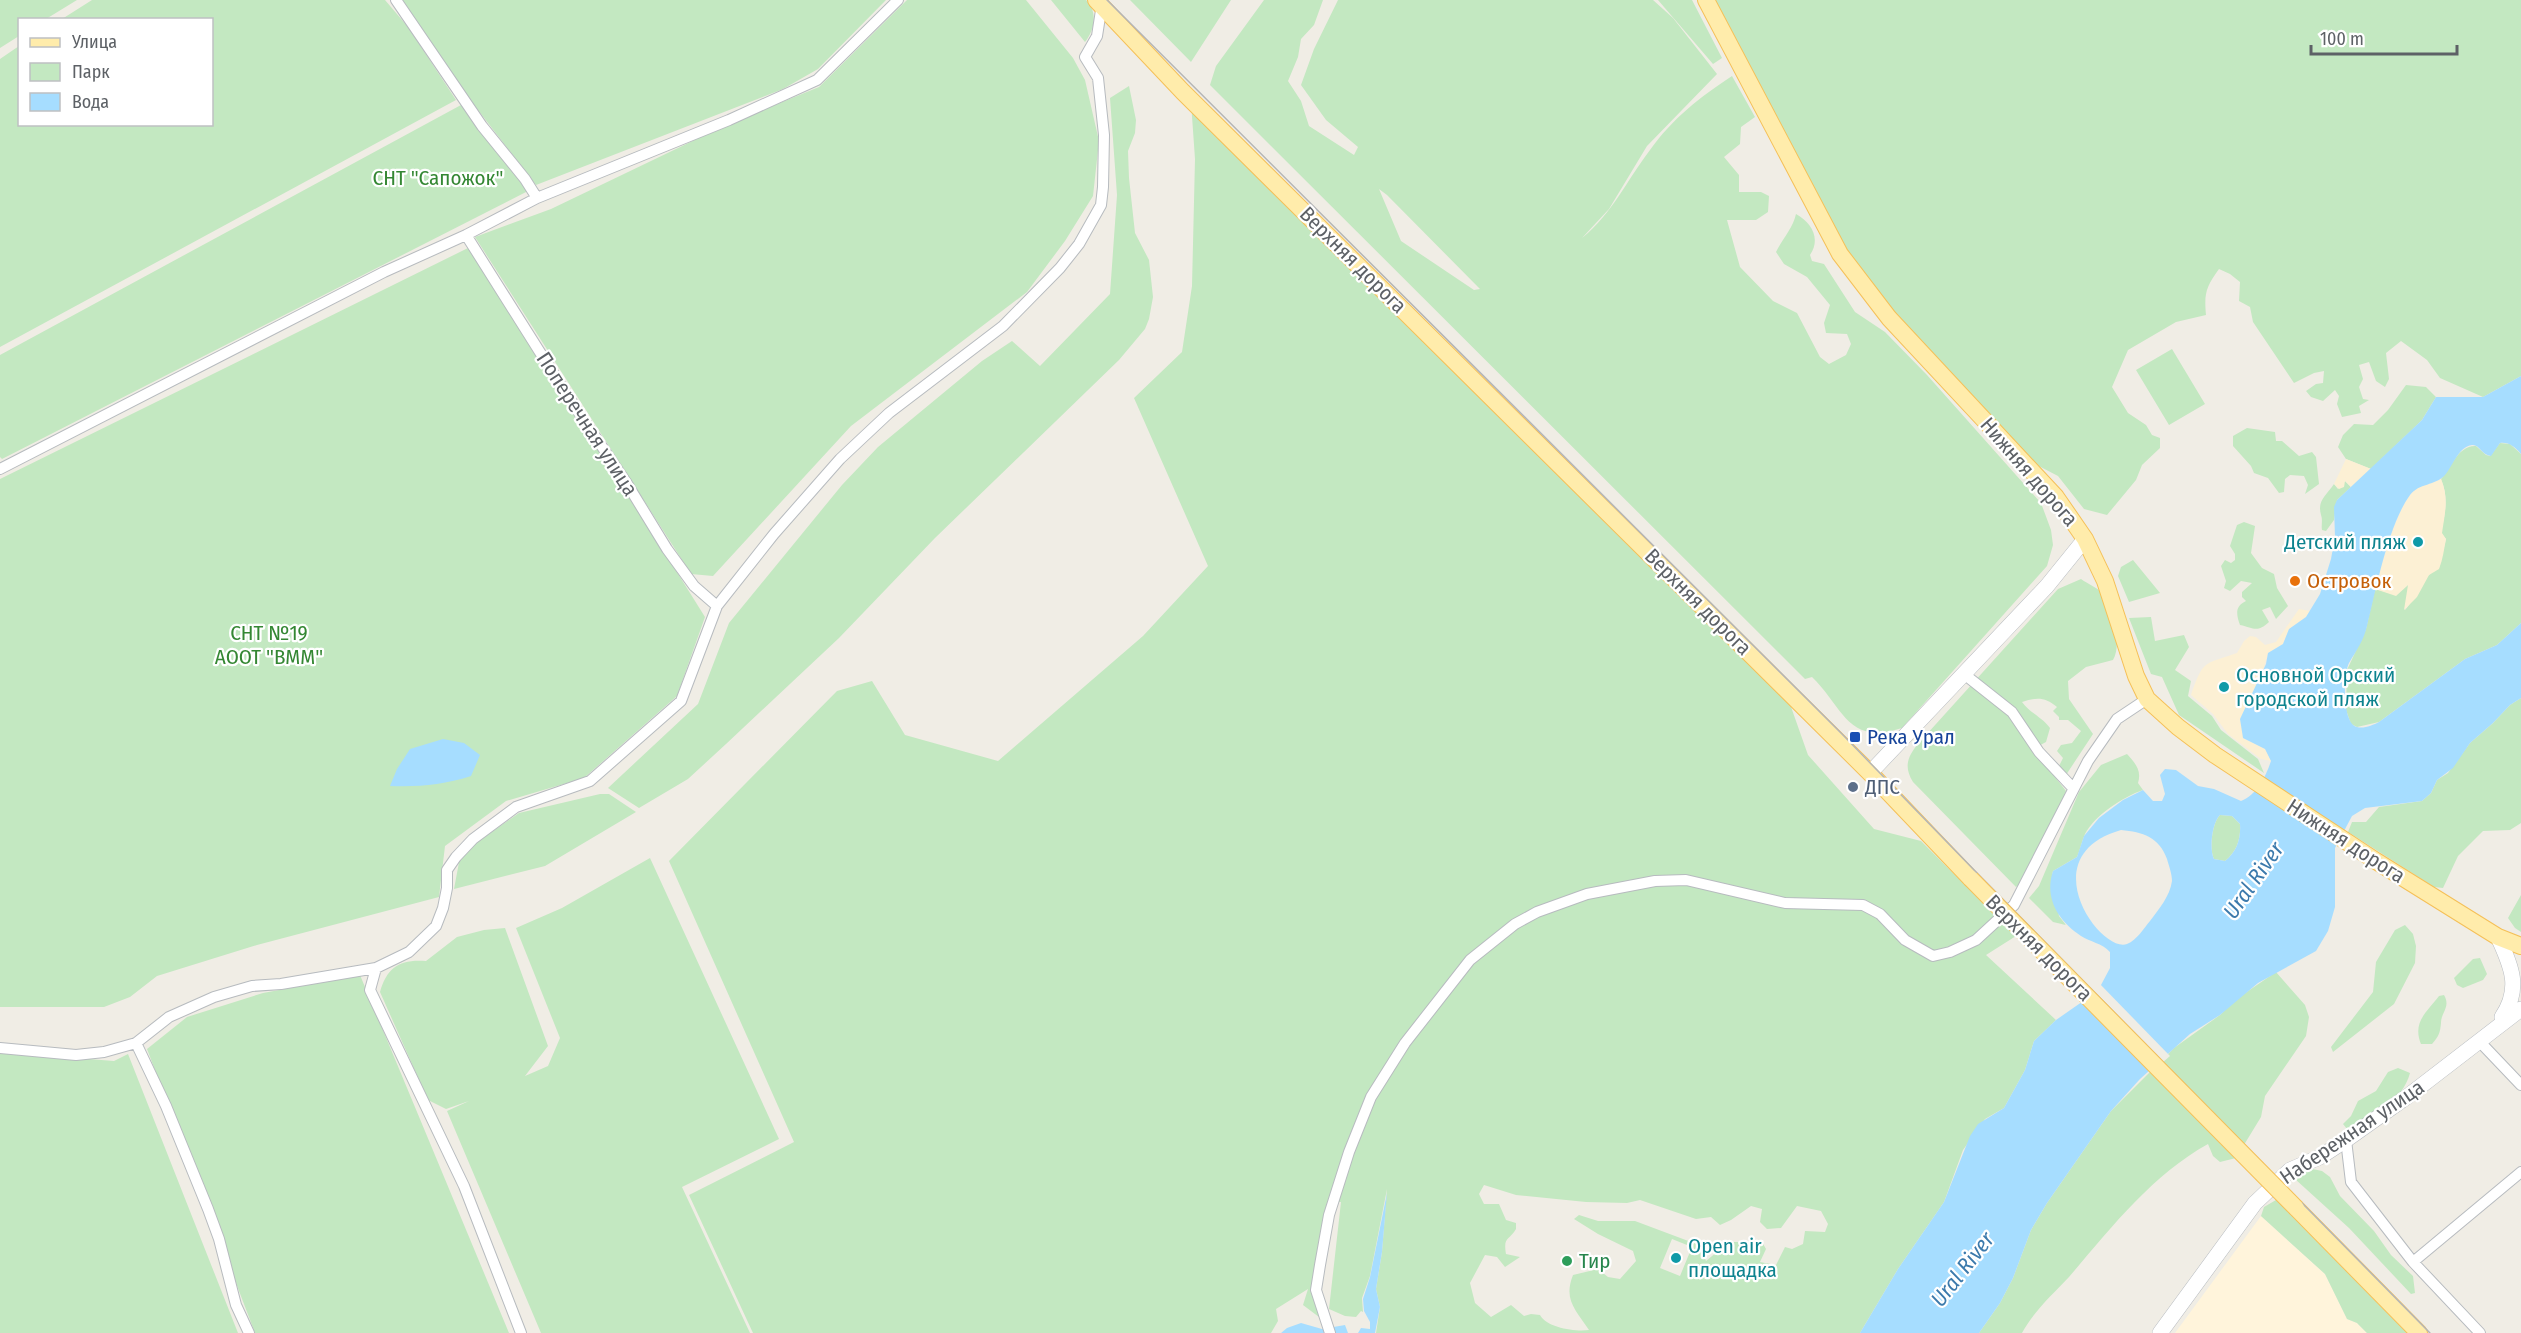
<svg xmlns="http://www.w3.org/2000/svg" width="2521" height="1333" font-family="'Fira Sans Condensed',sans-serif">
  <rect width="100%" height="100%" fill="#f0ede5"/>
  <path fill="#fff4db" d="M2261,1216L2325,1274L2347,1319L2357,1323L2367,1333H2175Z"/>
  <path fill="#c3e8c1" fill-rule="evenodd" d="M0,0H77L46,19L20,20L19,36L0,48Z
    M92,0H385L408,27L456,100L0,347V59L19,46L20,124H212V20L62,19Z
    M401,0H886L818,69L783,89L536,185L471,101Z
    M907,0H1026L1073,58L1085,80L1099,141L1093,196L1065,241L1027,292L851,426L713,576L691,574L475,237L551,209L728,124L819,87Z
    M1051,0H1086C1098,12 1095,29 1085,42Z
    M1130,0H1231L1191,62Z
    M1264,0H1323L1314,25L1301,39L1298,57L1288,81L1301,101L1309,126L1354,155L1358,147L1326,120L1301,85L1314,49L1338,0H1653L1673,18L1717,74L1647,146L1609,209L1582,238C1612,214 1627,180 1650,150C1673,118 1700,97 1732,76L1755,117L1741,127L1740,144L1724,157L1739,175V192H1761L1769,196L1768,212L1756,220H1727L1740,267L1773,301L1797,313L1820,357L1829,364L1846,355L1851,344L1847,334L1826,333L1824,323L1830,305L1807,277L1784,264L1776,252C1783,238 1793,228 1796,214C1812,223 1821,239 1810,255L1812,261L1824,264L1855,312L1885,332L1927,375L2041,503L2051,530L2053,545L2047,566L1902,728C1847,746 1844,708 1812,677L1805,679L1210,85L1216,66ZM1379,189L1387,195L1480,289L1474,290L1401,241Z
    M1658,0H1692L1722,58L1713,64Z
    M1715,0H2521V376L2483,397L2440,378L2427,360L2401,341L2386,353L2389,379L2385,387L2376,381L2369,362L2359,365L2363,379L2359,387L2363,399L2369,400L2359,406L2361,413L2342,417L2337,404L2339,396L2335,390L2323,401L2311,397L2306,391L2316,384L2323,383L2324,371L2314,373L2294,383L2253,322L2250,307L2239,301L2240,282L2230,274L2219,269C2206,287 2204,293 2206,315L2176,322L2128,350L2112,387L2128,413L2146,425L2152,435L2160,438V448L2142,465L2136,480L2107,515L2084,509L2058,476L2031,462L1895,313L1847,250Z
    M1129,86L1136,120L1135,133L1128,151L1129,178L1135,233L1149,260L1153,297L1149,319L1145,329L1119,360L935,538L839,638L726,744L688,779L639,808L608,788L698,704L729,623L842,485L878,447L982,361L1012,341L1040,366L1110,294L1117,195L1110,98Z
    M1191,102L1790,704L1808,755L1874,829L1921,841L2016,936L1986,955L2056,1020L2034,1041L2025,1070L2004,1108L1985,1119L1963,1150L1944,1202L1898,1269L1860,1333H1376L1380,1307L1376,1289L1382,1252L1387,1189L1370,1276L1362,1298L1363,1312L1361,1311L1356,1317L1345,1316L1329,1309L1341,1202H1332L1319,1303V1317L1303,1305L1308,1289L1276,1309L1278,1321L1271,1333H753L689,1195L794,1142L669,861L837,691L872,681L905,735L998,761L1143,636L1208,566L1134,398L1182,352L1192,286L1195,159ZM1484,1185L1516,1195L1586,1202L1627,1203L1640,1200L1696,1219L1711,1217L1720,1225L1731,1220L1751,1206L1762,1209L1760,1222L1767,1229L1781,1228L1797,1206L1821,1211L1828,1224L1825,1232L1805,1231L1803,1244L1792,1249L1785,1247L1776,1265L1760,1262L1766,1249L1762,1242H1729L1706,1261L1699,1245L1635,1221H1598L1579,1215L1574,1219L1598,1234L1633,1251L1636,1261L1620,1279L1608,1277L1598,1269L1573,1275C1563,1300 1576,1310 1589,1330C1576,1332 1547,1328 1540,1315L1531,1314L1524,1316L1511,1305L1491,1317L1475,1303L1470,1283L1485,1255L1497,1257L1505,1267L1520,1257L1506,1254C1503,1236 1509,1241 1516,1229V1223L1506,1220L1499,1204H1484L1479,1194ZM1672,1239L1692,1247L1680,1276L1660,1268Z
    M461,105L528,191L2,459L0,457V355Z
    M468,248L625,489L705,617L677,696L584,778L506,801L445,846L439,897L257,945L157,976L130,997L104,1007H0V479Z
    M2172,349L2205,404L2169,425L2136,370Z
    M2406,385L2426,387L2436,397L2422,420L2371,469L2346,459L2338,447L2343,435L2354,424L2373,425L2388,410Z
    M2247,428L2275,432L2276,441H2282L2299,456L2312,452L2316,457L2319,484L2305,494L2308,485L2304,476L2290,475L2285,479L2284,492L2279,493L2268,478L2254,473L2251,466L2233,446V436Z
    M2500,443L2510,444L2521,454V623L2497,645L2465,659L2379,722L2357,727L2351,724L2346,710L2347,670L2366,629L2375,589L2396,595L2409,584L2405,610C2417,597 2423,574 2439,568L2446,539L2441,533C2445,513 2449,498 2441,479C2451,468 2458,445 2476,446L2486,455L2490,456Z
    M2345,481L2351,487L2337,500L2334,520L2326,531L2322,530C2321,525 2323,520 2321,515C2317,500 2326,496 2334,484L2338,489Z
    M2244,522L2255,526L2251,553L2262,568L2274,574L2277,588L2288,606L2276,619L2270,607L2262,610L2269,622C2257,633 2254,628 2240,625C2236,614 2235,606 2246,601L2242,597V592L2252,583L2241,581L2230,591L2224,588L2226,581L2221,566L2225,560L2231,563L2235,560V554L2230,546L2237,525Z
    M2133,560L2160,593L2129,602L2118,576L2121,567Z
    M2081,579C2088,584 2100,589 2105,596C2114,610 2122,645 2113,660L2086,667L2068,681L2069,699L2093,734L2066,775L2058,768L2063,758L2057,751L2061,745L2072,743L2081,731L2068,720H2059V717L2053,711L2057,707C2045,697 2037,697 2022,702C2031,714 2042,717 2050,728L2046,742L2033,749L2066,791L2027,877L2016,887L1913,782C1904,767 1907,758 1917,745L2058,589Z
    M2151,617L2155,641L2184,635L2189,647L2175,670L2191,681L2188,696L2212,716L2221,730L2258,759L2264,773L2179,715L2162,677L2151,674L2129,618Z
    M2521,698V823L2510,830L2483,831L2458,856L2443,888L2434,887L2348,832L2352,822H2366L2379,807L2422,801L2431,793L2437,780L2448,773L2470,743L2493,723L2510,705Z
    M2127,754C2135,763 2142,770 2138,783L2143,790C2123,797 2095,815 2085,834C2082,841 2080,850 2077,857L2053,871L2052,876L2059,916L2066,925L2053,922L2029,898L2039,886L2079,792L2101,765Z
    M600,794H609L636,812L545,866L454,889L460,857L466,850L519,813Z
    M2220,815L2232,816L2240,824C2241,838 2237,852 2225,861L2214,859C2209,849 2212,823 2220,815Z
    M650,858L779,1139L682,1187L750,1333H541L447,1111L469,1101L446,1109L428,1100L380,992C387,967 400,959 426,961L457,937L484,930L505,928L548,1046L525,1076L548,1066L560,1038L516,928L562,908Z
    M2521,895V932L2515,928L2508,918Z
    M2405,925L2413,934L2416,946L2415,963L2394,1004L2333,1052L2331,1047L2373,992L2376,962L2395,930Z
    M2480,958L2487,974L2483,980L2463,988L2457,985L2454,978L2473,959Z
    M2276,972L2305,1005L2309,1017L2306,1036L2265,1096L2261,1117L2236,1158L2220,1162L2213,1156L2208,1144C2152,1175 2110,1229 2069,1277C2052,1295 2034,1311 2022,1333H1979L2000,1303L2013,1278L2031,1230L2047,1203L2111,1111L2174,1048L2220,1015L2235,1000Z
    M360,975L509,1333H255L147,1049L187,1017L263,993Z
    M2444,995C2451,1007 2441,1012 2441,1023C2440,1033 2439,1036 2432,1044H2421C2412,1022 2427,1012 2439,996Z
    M0,1052L114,1061L128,1054L238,1333H0Z
    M2398,1068L2410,1073C2403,1100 2372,1121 2347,1129L2343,1124L2351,1116L2358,1101L2376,1091L2388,1072Z
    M2308,1168L2322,1171L2330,1177L2340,1196L2374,1231L2391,1255L2413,1276L2415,1293L2411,1294L2349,1228L2295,1179L2297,1173Z
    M2276,1200L2407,1333H2367L2357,1323L2347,1319L2325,1274L2261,1216L2264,1207Z"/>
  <path fill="#fcf0d4" d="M2346,459L2371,469L2351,487L2345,481L2344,487L2339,489L2334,484Z
    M2441,479C2449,499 2445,512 2442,533L2446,539C2444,549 2443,559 2439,569L2429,575L2417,597L2404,610L2408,585L2396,596L2375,589C2382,565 2397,505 2415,490C2422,484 2433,483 2441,479Z
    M2299,609L2310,611L2306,617L2289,629L2283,644L2268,653L2243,738L2266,749L2271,761L2261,759L2228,734L2213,714L2191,695C2204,659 2203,665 2237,653L2244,641L2250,636L2256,637L2265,645L2276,642Z"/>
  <path fill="#a6ddff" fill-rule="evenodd" d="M2521,376V454C2515,447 2509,442 2500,443L2491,456C2482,455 2479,444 2472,445C2458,447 2453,466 2445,475C2435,486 2419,483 2410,495C2388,525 2376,590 2367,626C2364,640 2356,651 2349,663C2343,674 2342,724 2357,727C2364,729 2373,725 2379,722L2465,659L2497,645L2521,623V698L2510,705L2493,723L2470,743L2453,768L2437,780L2431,793L2422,801L2365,808L2352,816L2335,848V907L2328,931L2316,951L2258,983L2220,1015L2190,1034L2140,1079L2111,1111L2047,1203L2031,1230L2013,1278L2000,1303L1979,1333H1860L1898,1269L1944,1202L1970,1136L1978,1124L2004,1108L2025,1070L2034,1041L2056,1020L2089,997L2101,985L2110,968V952C2102,943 2090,942 2081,936C2058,921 2044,898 2053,871L2077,857L2084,836L2099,818L2123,800L2143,790L2153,801H2162L2165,794L2160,775L2165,769L2176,770L2198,786L2214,789L2241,801C2257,795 2266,776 2271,761L2265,749L2243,738L2240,719L2266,664L2268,653L2283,644L2289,629L2306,617L2320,594L2331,559L2335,537L2334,507L2337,500L2422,420L2436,397H2483ZM2220,815L2232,816L2240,824C2241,838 2237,852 2225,861L2214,859C2209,849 2212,823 2220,815ZM2121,830C2143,832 2159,837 2167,859C2169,866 2172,874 2172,881C2170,896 2159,909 2150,921C2144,928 2137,940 2127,944C2101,954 2030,856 2121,830Z
    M443,739L464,743L480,755L471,776C443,785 419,787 390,786L397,769L410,749Z
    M1387,1193L1382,1252L1376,1289L1380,1307L1375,1333H1358L1361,1328L1370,1329V1322L1364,1311L1363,1299L1370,1277Z
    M1301,1323L1322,1329L1345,1325L1348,1333H1281L1287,1328Z"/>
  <path fill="#f0ede5" d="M2099,983L2170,1056L2153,1071L2087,994Z"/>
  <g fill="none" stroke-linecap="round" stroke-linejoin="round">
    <g stroke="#b7bbbf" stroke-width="12">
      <path id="minor" d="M396,0L482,126L525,179L537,198
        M466,235L565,392L626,482L667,549L694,586L717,606
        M0,469L384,272L466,235L537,198L729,120L817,80L898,0
        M1964,674L2012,712L2039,752L2073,788
        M376,968L370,990L464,1186L521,1333
        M2480,1042L2521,1085
        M136,1043L166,1106L208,1209L219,1239L236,1305L249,1333
        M0,1048L76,1055L104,1052L136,1043L169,1017L214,997L252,986L281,984L376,968L409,952L436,926L443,908L447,888V870L456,857L473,839L516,807L590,781L681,701L717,606L774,534L840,459L889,413L1003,326L1060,268L1079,244L1101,205L1103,187L1104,135L1098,78L1085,57L1097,36L1102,4
        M2346,1140L2351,1182L2413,1262L2480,1333
        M2413,1262L2521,1172
        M1330,1333L1316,1290L1320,1265L1329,1215L1349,1152L1371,1097L1405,1043L1470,960L1515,924L1537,912L1587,894L1655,881L1686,880L1785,903L1863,905L1880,914L1905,940L1933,956L1950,952L1976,940L2014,905L2088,761L2117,719L2147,699"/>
    </g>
    <g stroke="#b8bcc1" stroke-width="16">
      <path id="secondary" d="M1870,773L2047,586L2085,539
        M2498,937C2512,967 2521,989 2502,1017
        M2160,1333L2255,1203L2290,1170L2320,1157L2346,1140L2408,1096L2521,1009"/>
    </g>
    <g stroke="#f5c058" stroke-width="18">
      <path id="primary" d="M1096,0L1183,92L1870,773L1971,879
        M1706,0L1840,254L1889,318L2056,497L2085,539L2105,581L2136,676L2147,699L2178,727L2215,755L2376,861L2498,937L2521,946
        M2296,1208L2419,1333"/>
    </g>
    <use href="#minor" stroke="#fff" stroke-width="10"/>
    <use href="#secondary" stroke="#fff" stroke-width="15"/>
    <use href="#primary" stroke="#ffecab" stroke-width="16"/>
    <path stroke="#b4b5b6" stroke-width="1.5" d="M1107,0L1842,734L1977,873L2430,1333"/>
    <g stroke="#f5c058" stroke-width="18" stroke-linecap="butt">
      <path id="primary-bridge" d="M1971,879L2296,1208"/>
    </g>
    <use href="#primary-bridge" stroke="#ffecab" stroke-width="16"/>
  </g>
  <g fill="#0f9aa8" stroke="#fff" stroke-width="2">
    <circle cx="2418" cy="542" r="6"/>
    <circle cx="2224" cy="687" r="6"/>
    <circle cx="1676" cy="1258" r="6"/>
  </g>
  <circle fill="#e8710a" stroke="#fff" stroke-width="2" cx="2295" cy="581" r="6"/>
  <rect fill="#1a4fb4" stroke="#fff" stroke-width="2" x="1849" y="731" width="12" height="12" rx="3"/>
  <circle fill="#5c6f8a" stroke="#fff" stroke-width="2" cx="1853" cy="787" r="6"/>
  <circle fill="#2e9e5b" stroke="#fff" stroke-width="2" cx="1567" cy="1261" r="6"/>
  <g text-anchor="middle" stroke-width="4.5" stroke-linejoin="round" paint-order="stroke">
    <g font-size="21" fill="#348733" stroke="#fff">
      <text x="438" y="185">СНТ "Сапожок"</text>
      <text x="269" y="640">СНТ №19<tspan x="269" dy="24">АООТ "ВММ"</tspan></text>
    </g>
    <g font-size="21" fill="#5d6166" stroke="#fff">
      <text transform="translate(1353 260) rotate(45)" y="7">Верхняя дорога</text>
      <text transform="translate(587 424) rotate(57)" y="7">Поперечная улица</text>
      <text transform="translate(2029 472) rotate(49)" y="7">Нижняя дорога</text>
      <text transform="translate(1698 602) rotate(45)" y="7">Верхняя дорога</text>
      <text transform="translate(2346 841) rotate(33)" y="7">Нижняя дорога</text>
      <text transform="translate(2039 948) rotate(45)" y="7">Верхняя дорога</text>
      <text transform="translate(2352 1132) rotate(-34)" y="7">Набережная улица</text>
    </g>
    <g font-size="21" fill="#0d838f" stroke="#fff" text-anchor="start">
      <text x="2406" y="549" text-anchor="end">Детский пляж</text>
      <text x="2236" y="682">Основной Орский<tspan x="2236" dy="24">городской пляж</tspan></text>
      <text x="1688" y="1253">Open air<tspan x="1688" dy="24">площадка</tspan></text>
    </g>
    <g font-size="21" fill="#c56008" stroke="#fff" text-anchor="start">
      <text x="2307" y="588">Островок</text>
    </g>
    <g font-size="21" fill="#164399" stroke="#fff" text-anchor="start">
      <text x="1867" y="744">Река Урал</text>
    </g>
    <g font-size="21" fill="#4e5e75" stroke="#fff" text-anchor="start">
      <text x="1865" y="794">ДПС</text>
    </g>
    <g font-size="21" fill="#27864d" stroke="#fff" text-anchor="start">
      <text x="1579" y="1268">Тир</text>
    </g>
    <g font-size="22" font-style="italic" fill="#3c7aac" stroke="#fff">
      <text transform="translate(2253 880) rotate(-55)" y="8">Ural River</text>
      <text transform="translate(1962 1269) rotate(-52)" y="8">Ural River</text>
    </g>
  </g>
  <rect x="18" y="18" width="195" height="108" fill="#ffffff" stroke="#bec0c2" stroke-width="1.5"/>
  <rect x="30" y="38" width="30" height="9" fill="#ffecab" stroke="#bec0c2" stroke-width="1.5"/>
  <text x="72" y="48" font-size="18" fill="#5d6166">Улица</text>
  <rect x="30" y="63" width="30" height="18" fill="#c3e8c1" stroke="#bec0c2" stroke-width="1.5"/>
  <text x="72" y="78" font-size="18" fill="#5d6166">Парк</text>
  <rect x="30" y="93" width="30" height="18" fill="#a6ddff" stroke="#bec0c2" stroke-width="1.5"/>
  <text x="72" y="108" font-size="18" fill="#5d6166">Вода</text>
  <path d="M2311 45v9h146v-9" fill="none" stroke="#5d6166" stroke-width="3"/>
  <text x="2320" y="45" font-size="18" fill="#5d6166" stroke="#ffffff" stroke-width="4.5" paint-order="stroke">100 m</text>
</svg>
